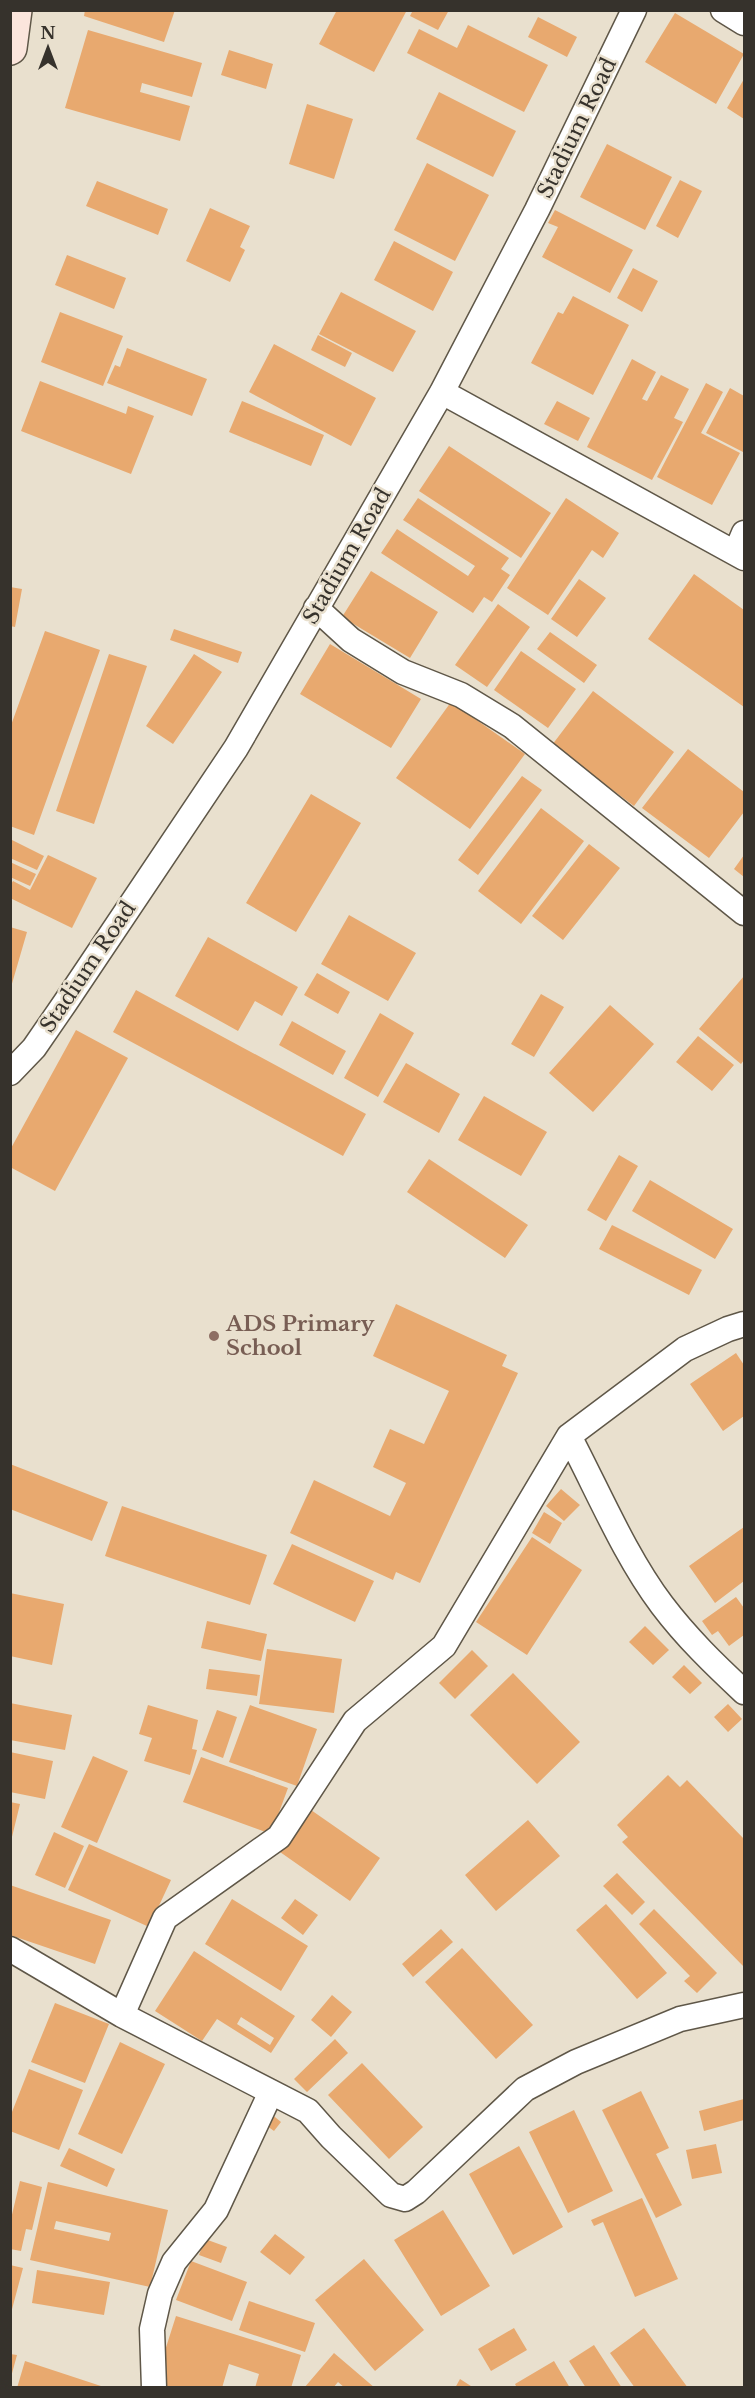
<svg xmlns="http://www.w3.org/2000/svg" width="755" height="2398" font-family="'Libre Baskerville',serif">
  <rect width="100%" height="100%" fill="#e9e0ce"/>
  <path fill="#e8a96f" fill-rule="evenodd" d="M85,10H175L164,42L84,16Z
    M337,10H407L374,72L319,44Z
    M413,10H449L438,30L410,16Z
    M675,13L744,54L716,104L645,62Z
    M538,17L577,37L567,57L528,37Z
    M468,25L548,65L524,112L407,53L419,29L457,48Z
    M88,30L202,63L192,97L142,83L140,92L190,106L180,141L65,108Z
    M229,50L273,64L266,89L221,75Z
    M744,79V119L727,108Z
    M439,92L516,131L493,177L416,139Z
    M307,104L353,119L334,179L289,164Z
    M607,144L672,177L645,230L580,197Z
    M427,163L489,195L455,261L394,230Z
    M680,180L702,191L678,238L656,226Z
    M97,181L168,209L158,235L86,206Z
    M210,208L250,226L240,247L245,250L230,282L186,261Z
    M555,210L633,250L610,293L542,257L558,227L548,223Z
    M394,241L453,272L433,311L374,280Z
    M67,255L126,278L114,309L55,285Z
    M633,268L658,281L642,312L617,298Z
    M341,292L416,331L393,372L319,334Z
    M573,296L629,325L593,395L531,363L558,312L563,314Z
    M60,312L123,336L103,386L41,362Z
    M318,335L352,353L345,367L311,350Z
    M274,344L376,398L351,446L249,392Z
    M127,348L207,379L192,416L107,383L115,365L120,367Z
    M632,359L656,372L642,399L647,401L661,375L689,389L674,418L683,422L652,480L587,447Z
    M40,381L126,414L128,406L154,416L131,474L21,431Z
    M706,383L723,392L701,433L740,453L712,505L657,477Z
    M730,388L744,396V448L743,452L706,433Z
    M242,401L324,435L311,466L229,432Z
    M557,401L590,418L578,441L544,424Z
    M449,446L551,513L521,558L419,491Z
    M418,498L509,558L501,569L510,575L492,602L484,597L473,613L381,553L397,529L468,576L475,566L403,520Z
    M566,498L619,533L603,558L592,550L548,615L507,588Z
    M371,571L438,612L410,658L342,617Z
    M694,574L744,610V707L648,639Z
    M579,579L606,598L577,637L551,619Z
    M10,587L22,589L15,627L10,626Z
    M498,604L530,627L487,687L455,665Z
    M174,629L242,652L238,663L170,640Z
    M45,631L100,650L34,835L10,826V728Z
    M550,632L597,665L584,683L537,649Z
    M330,644L421,699L391,748L300,694Z
    M521,651L576,689L548,728L494,690Z
    M109,654L147,666L94,824L56,811Z
    M194,654L222,672L173,744L146,726Z
    M593,691L674,752L634,806L552,745Z
    M451,702L525,754L470,829L396,778Z
    M688,749L744,792V812L709,858L642,808Z
    M522,776L542,790L478,875L458,860Z
    M311,794L361,823L296,932L246,903Z
    M541,808L584,841L521,924L478,891Z
    M10,839L44,856L37,870L10,858Z
    M589,844L620,868L563,940L532,916Z
    M48,855L97,878L72,928L10,898V886L13,881L30,890Z
    M744,855V877L734,869Z
    M10,862L36,874L30,886L10,877Z
    M349,915L416,953L388,1001L321,964Z
    M10,927L27,932L11,987H10Z
    M208,937L298,987L282,1016L255,1001L238,1031L175,996Z
    M317,973L350,992L338,1014L304,995Z
    M744,976V1060L741,1064L699,1029Z
    M136,990L366,1114L343,1156L113,1032Z
    M541,994L564,1007L534,1057L511,1044Z
    M610,1005L654,1044L593,1112L549,1073Z
    M380,1013L414,1033L378,1097L344,1078Z
    M292,1021L346,1051L333,1075L279,1045Z
    M76,1030L128,1058L55,1191L10,1167V1150Z
    M698,1036L734,1065L712,1091L676,1062Z
    M406,1063L460,1094L439,1133L383,1102Z
    M484,1096L547,1132L521,1176L458,1140Z
    M619,1155L638,1166L606,1221L587,1210Z
    M429,1159L528,1225L505,1258L407,1192Z
    M650,1180L733,1229L715,1259L632,1211Z
    M612,1225L702,1270L689,1295L599,1249Z
    M396,1304L507,1355L502,1366L518,1373L420,1583L396,1572L393,1580L290,1533L314,1480L390,1516L406,1483L373,1467L390,1429L424,1444L449,1391L373,1356Z
    M736,1353L744,1365V1416L723,1431L690,1384Z
    M10,1464L108,1502L92,1541L10,1509Z
    M561,1489L580,1505L564,1521L546,1506Z
    M122,1506L267,1555L250,1605L105,1556Z
    M544,1512L562,1523L550,1544L532,1533Z
    M744,1527V1581L715,1603L689,1566Z
    M532,1537L582,1570L527,1655L476,1622Z
    M292,1544L374,1581L355,1622L273,1584Z
    M10,1593L64,1604L52,1665L10,1656Z
    M736,1597L744,1608V1635L729,1646L718,1631L712,1635L702,1621Z
    M207,1621L267,1634L261,1661L201,1648Z
    M645,1626L669,1650L653,1665L629,1642Z
    M267,1649L342,1659L334,1713L259,1704Z
    M472,1650L488,1666L455,1699L439,1683Z
    M684,1665L702,1683L690,1694L672,1677Z
    M209,1669L260,1675L257,1696L206,1689Z
    M513,1673L580,1742L537,1784L470,1715Z
    M10,1703L72,1715L65,1750L10,1740Z
    M728,1704L742,1719L728,1732L714,1717Z
    M148,1705L198,1720L192,1749L197,1750L190,1775L144,1761L152,1738L139,1734Z
    M250,1705L317,1729L297,1786L229,1762Z
    M217,1710L237,1717L223,1758L202,1750Z
    M10,1752L53,1761L45,1799L10,1792Z
    M93,1756L128,1771L97,1843L61,1827Z
    M201,1757L288,1788L271,1834L183,1802Z
    M668,1775L680,1787L687,1780L744,1839V1967L622,1842L628,1837L617,1825Z
    M10,1802L20,1804L11,1841H10Z
    M311,1810L380,1858L350,1901L280,1852Z
    M528,1820L560,1856L496,1911L465,1875Z
    M54,1832L84,1846L65,1888L35,1875Z
    M89,1844L171,1880L149,1927L68,1890Z
    M617,1873L645,1902L632,1915L603,1886Z
    M10,1885L111,1920L95,1964L10,1935Z
    M232,1899L308,1946L281,1991L205,1944Z
    M295,1899L318,1915L303,1935L281,1918Z
    M606,1904L667,1973L637,1999L576,1930Z
    M654,1909L717,1973L697,1993L684,1981L690,1976L639,1924Z
    M441,1929L453,1942L413,1977L402,1964Z
    M462,1948L533,2025L496,2059L425,1982Z
    M194,1951L295,2016L271,2053L217,2019L202,2041L155,2011ZM241,2017L274,2038L270,2045L237,2024Z
    M332,1995L352,2012L331,2037L311,2020Z
    M55,2003L109,2024L85,2083L31,2062Z
    M335,2039L348,2053L307,2092L294,2079Z
    M120,2042L165,2064L122,2154L78,2134Z
    M362,2063L423,2127L389,2159L328,2095Z
    M29,2069L83,2090L59,2150L10,2131V2117Z
    M641,2091L669,2148L656,2154L682,2205L656,2218L602,2110Z
    M744,2099V2120L704,2131L699,2111Z
    M574,2110L613,2191L568,2213L529,2132Z
    M270,2113L281,2122L274,2131L263,2123Z
    M716,2144L722,2173L692,2179L686,2150Z
    M519,2146L563,2227L513,2255L469,2174Z
    M69,2148L115,2169L107,2187L60,2166Z
    M20,2181L42,2187L32,2230L26,2229L21,2251L10,2249V2223Z
    M48,2182L168,2210L150,2287L30,2260ZM56,2221L111,2233L109,2241L54,2229Z
    M642,2198L678,2279L635,2297L603,2222L594,2226L591,2220Z
    M443,2210L490,2286L441,2316L394,2240Z
    M275,2234L305,2257L290,2275L260,2252Z
    M205,2239L227,2247L221,2263L199,2255Z
    M364,2259L424,2330L375,2371L315,2300Z
    M191,2261L247,2282L232,2321L176,2300Z
    M10,2265L23,2268L11,2313H10Z
    M37,2270L110,2282L104,2315L32,2303Z
    M249,2301L315,2323L305,2352L239,2330Z
    M176,2316L301,2355L291,2388H255L259,2374L229,2364L222,2388H172L155,2382Z
    M514,2328L527,2350L491,2371L478,2349Z
    M644,2328L688,2388H635L610,2353Z
    M594,2345L622,2388H586L569,2361Z
    M334,2353L375,2388H345L338,2382L333,2388H304Z
    M10,2354L17,2355L11,2377H10Z
    M25,2361L104,2387V2388H17Z
    M554,2361L570,2388H517L515,2384Z
    M460,2379L474,2388H455Z"/>
  <g fill="none" stroke-linecap="round" stroke-linejoin="round">
    <g stroke="#5f5748" stroke-width="27">
      <path id="street" d="M723,10L744,23
        M442,392L744,558
        M736,552L744,533
        M316,608L351,640L403,672L461,695L512,726L744,913
        M10,1073L34,1048L65,1003L236,748L442,392L537,210L634,10
        M569,1436C598,1491 625,1556 662,1605C687,1638 715,1665 744,1692
        M10,1949L122,2015L308,2111L331,2137L391,2195L405,2199L416,2192L525,2089L576,2062L680,2019L744,2005
        M122,2015L165,1918L279,1837L355,1721L444,1646L569,1436L685,1349L728,1329L744,1324
        M154,2388L152,2329L160,2294L174,2262L216,2210L271,2092"/>
    </g>
    <g stroke="#5f5748" stroke-width="36">
      <path id="secondary" d="M10,48L15,10"/>
    </g>
    <use href="#street" stroke="#fff" stroke-width="24"/>
    <use href="#secondary" stroke="#fbe5dc" stroke-width="33"/>
  </g>
  <circle fill="#8d6e63" stroke="#e9e0ce" stroke-width="2" cx="214" cy="1336" r="6"/>
  <g text-anchor="middle" stroke-width="5" stroke-linejoin="round" paint-order="stroke">
    <g font-size="21" fill="#36322c" stroke="#e9e0ce">
      <text transform="translate(577 128) rotate(-64)" y="7">Stadium Road</text>
      <text transform="translate(347 556) rotate(-60)" y="7">Stadium Road</text>
      <text transform="translate(88 967) rotate(-56)" y="7">Stadium Road</text>
    </g>
    <g font-size="21" font-weight="bold" fill="#785e54" stroke="#e9e0ce" text-anchor="start">
      <text x="226" y="1331">ADS Primary<tspan x="226" dy="24">School</tspan></text>
    </g>
  </g>
  <rect width="755" height="2398" fill="none" stroke="#36322c" stroke-width="24"/>
  <g transform="translate(48 48)" stroke="#e9e0ce" stroke-width="4.5" paint-order="stroke">
  <path d="M0-4.5L10 22L0 15L-10 22Z" fill="#36322c"/>
  <text y="-9" font-size="16" font-weight="bold" text-anchor="middle" fill="#36322c">N</text>
  </g>
</svg>
